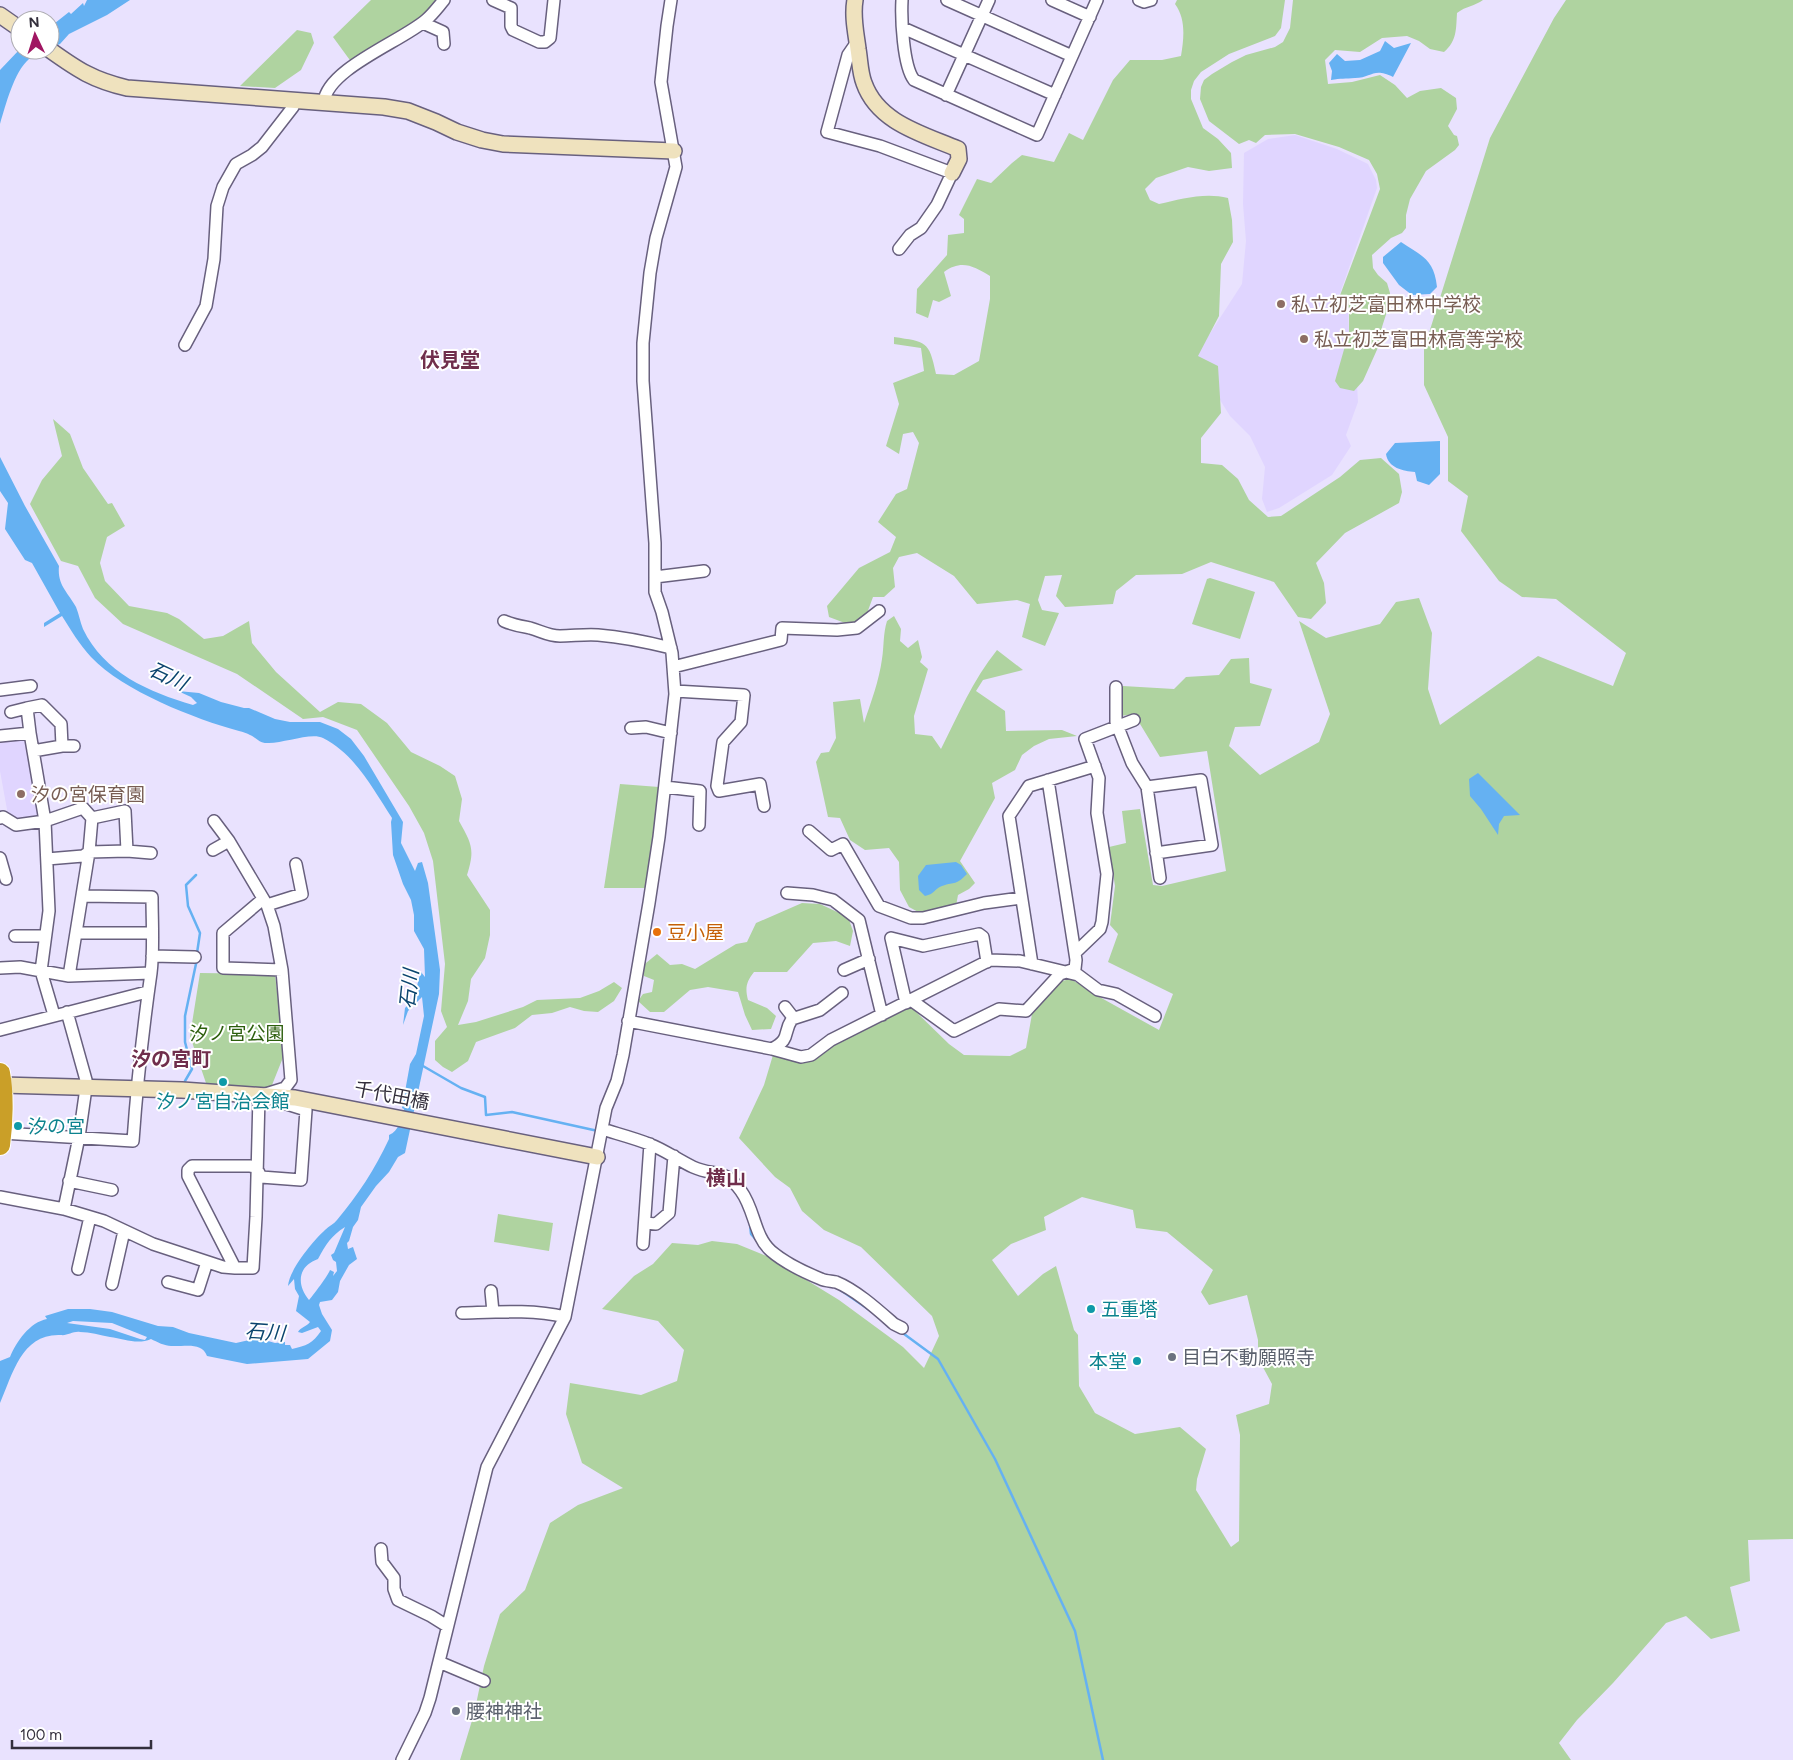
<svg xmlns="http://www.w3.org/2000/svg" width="1793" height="1760" font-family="Figtree,'Noto Sans JP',sans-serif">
  <rect width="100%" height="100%" fill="#e9e2fe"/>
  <path fill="#e0d5ff" d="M1295,135L1337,149L1368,164L1376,180L1377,188L1338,299L1348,309L1349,338L1357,384L1358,402L1346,435L1351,446L1332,475L1279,508L1267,512L1262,499L1265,467L1250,436L1230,416L1194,358L1242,284L1246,241L1243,204L1244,153L1268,139Z
    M19,737L27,740L40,811L35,818L17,820L8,815L0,771V740Z"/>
  <path fill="#afd3a0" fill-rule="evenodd" d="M371,0H446L420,20L352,63L333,37Z
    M1177,0H1285L1281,28L1275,36L1229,54L1201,72L1194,81L1191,90V99L1203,128L1218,139L1231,153L1232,168L1209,171L1188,167L1156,178L1145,189L1150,200L1159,204C1181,199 1205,192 1228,198L1232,220L1233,242L1221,264L1219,316L1198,356L1218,366L1221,413L1201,438V463L1222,465L1238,479L1249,500L1268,517L1281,516L1340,477L1360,460L1381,458L1399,474L1402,492L1399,503L1345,533L1316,563L1324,583L1326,603L1311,619L1298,617L1274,582L1211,562L1182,574L1136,575L1116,591L1113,604L1065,607L1056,596L1062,575L1045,576L1038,600L1042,610L1059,613L1045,646L1022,637L1030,604L1017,600L977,604L954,576L917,553L899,557L893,568L895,587L884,597H873L866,616L853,626L829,617L827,606L859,568L890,552L896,537L878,522L896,494L907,489L919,443L913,432L903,434L899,454L886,446L899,404L893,383L924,371L921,348L894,344V337C926,342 929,340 936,374L954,375L979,361L990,299V276C974,266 961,259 944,272L951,296L939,302L933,300L928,318L916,313L917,289L947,255L948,235L964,233V219L959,215L977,179L991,183L1012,163L1022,155L1054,162L1069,133L1083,140L1113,80L1130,60H1162L1181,56C1184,38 1186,19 1175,4Z
    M1293,0H1483C1475,6 1466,6 1457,13C1456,29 1457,41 1444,52L1430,49L1419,41L1407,36L1382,38L1360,52L1335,50L1325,60L1328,84L1352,82L1380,75L1395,85L1407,98L1420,91L1441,88L1456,98L1457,109L1448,126L1454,135L1457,136L1459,145L1455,150L1426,171L1410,199L1406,215V228L1402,233L1391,238L1372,255L1373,268L1378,275L1387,283L1390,293V302L1382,327L1380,343L1363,381L1354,391L1340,388L1335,381L1349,332V308L1339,298L1380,189L1377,174L1369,160L1339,147L1295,134L1265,135L1256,143L1249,140L1239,144L1209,121L1200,99L1201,87L1204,80L1212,74L1232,62L1246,55L1275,47L1283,42L1290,28Z
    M1566,0H1793V1539L1748,1540L1750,1581L1730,1587L1740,1631L1711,1639L1686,1616L1666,1623L1613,1683L1577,1720L1559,1743L1571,1760H460L474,1714L484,1666L500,1614L525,1590L550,1523L578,1505L623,1488L582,1463L566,1414L570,1383L641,1395L677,1381L684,1350L658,1321L602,1309L634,1276L653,1264L672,1243L698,1245L712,1241L737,1244L769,1257L839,1300L903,1347L924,1368L939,1336L932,1316L861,1247L824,1230L802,1211L790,1188L775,1177L739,1138L764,1085L773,1055L804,1063L834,1044L911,1007L949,1044L964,1055L1010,1056L1026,1048L1032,1014L1057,982L1071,979L1096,995L1159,1030L1173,994L1108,962L1118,934L1110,925L1115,886L1109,847L1126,843L1122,811L1140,809L1153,885L1162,886L1226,871L1207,751L1160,757L1134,714L1121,716L1123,686L1174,689L1186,677L1219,675L1231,659L1249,658L1250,683L1272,689L1260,726L1235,727L1229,746L1260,775L1319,742L1330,714L1299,621L1326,638L1380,624L1396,602L1419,598L1432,633L1428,689L1440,725L1538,656L1613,686L1626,653L1556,599L1522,597L1499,581L1461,531L1468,496L1448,481V437L1424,385V349L1490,138L1554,18ZM1082,1197L1133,1210L1136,1228L1167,1232L1213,1270L1201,1292L1209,1305L1247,1295L1258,1340V1358L1272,1384L1269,1404L1236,1415L1240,1435L1239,1541L1231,1547L1196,1490L1197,1479L1206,1449L1180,1427L1135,1434L1095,1413L1079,1386L1078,1335L1074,1330L1056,1266L1043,1274L1018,1296L992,1260L1011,1244L1046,1230L1044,1217Z
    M297,30L311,33L314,43L301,70L275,88L240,86Z
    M53,419L70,434L83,468L108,504L112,503L125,526L107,537L100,563L105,581L129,606L167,613L179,619L204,639L223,636L249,621L252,643L276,672L320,712L338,702L361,704L387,723L411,752L440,766L455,776L462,799L459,821C472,844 475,850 467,875L490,910V935L485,958L471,979L468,1001L458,1025L476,1022L523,1007L537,1000L580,998L599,991L614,982L622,988L614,1001L598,1012L584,1011L570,1007L552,1013L532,1015L515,1028L476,1042L468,1061L452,1072L443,1067L435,1060V1041L447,1027L441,1011L445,964L433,861L424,833L409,806L357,730L323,717L303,719L237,674L123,624L95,598L78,566L61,561L30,504L42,480L62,456Z
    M1210,578L1255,592L1240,639L1192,624L1207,579Z
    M894,616L901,629L900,641L908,648L918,640L922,657L920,662L928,669L914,716L915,734L932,736L941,749C958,715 973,680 997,650L1023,670L983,680L976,691L1005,711L1006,731L1062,730L1077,736L1049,739L1034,746L1022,755L1015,770L992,783L995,798L960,861L975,883L969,889L958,895L956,906L922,914L909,907L900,890L899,862L889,848L865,850L850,840L840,818L828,817L816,762L821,753L829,752L836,738L833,702L860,699L864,723C871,702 879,681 882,659C884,646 883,634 887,621Z
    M620,784L659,787L647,888H604Z
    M802,903L820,904L848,917L853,931L850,946L836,941L813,943L787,972H754C746,982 745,988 748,1000L767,1008L776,1016L771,1029L752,1030L745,1015L738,992L708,987L690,990L664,1012H650L638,1001L643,994L652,992L654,980L644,976L641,967L657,954L670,965L682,964L695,969L736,944L747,942L756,923Z
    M200,973L275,974L284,1055L270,1090L207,1086L190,1036Z
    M498,1214L553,1223L549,1251L494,1242Z"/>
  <path fill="#65b1f2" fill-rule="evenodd" d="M87,0H130L107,15L69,34L60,44L50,48V27L69,12L71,14L83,3L84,6Z
    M1385,41L1394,48L1411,43L1393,77C1373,67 1372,78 1355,78C1345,79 1341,78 1331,80L1332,71L1329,63L1337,54L1345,61L1360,60L1380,51Z
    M20,49V50H47C41,53 34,55 29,59C14,72 6,104 0,124V70Z
    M1401,242C1422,256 1434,259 1437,287L1430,294L1412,295L1399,285L1383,263V257Z
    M1440,441V474L1429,485L1417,481L1415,472C1403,471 1388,468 1386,454L1395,443Z
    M0,457L25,506L59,566C57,585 68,592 76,607C79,614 80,622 83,629C104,673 149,692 193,705L197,703L191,697L178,691L199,693L221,702L244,708H249L275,719L290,722H320L338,729L351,739L364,756L403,822L401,843L415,871L418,863L422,862L428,883L440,970L439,994L405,1153L398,1157L389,1172L376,1186L361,1207L358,1220L353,1227L349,1241L347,1243L348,1249L353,1247L357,1259L349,1265L340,1281L338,1292L332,1300L320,1302L319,1305L322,1314L332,1330L330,1341L308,1359L247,1364L207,1356C202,1341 183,1347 171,1346C165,1346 157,1342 151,1339C138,1345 124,1339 110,1337C100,1335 90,1332 80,1332C73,1331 67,1336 61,1335C22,1333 13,1373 0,1403V1361L10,1357C16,1342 30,1322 47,1319L45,1316L68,1309H90L112,1312L158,1326L173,1327L189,1333L236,1343L258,1338L275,1343L285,1342V1345H290L292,1349C306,1346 313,1343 321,1331L318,1327L302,1333L298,1332C301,1327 306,1327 310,1322L296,1311L299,1296L295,1289L294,1279L288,1286C289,1270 313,1241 325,1230C329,1226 334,1224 337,1220C358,1195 375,1169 389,1139V1135C399,1131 401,1119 404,1109L402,1108L410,1064L416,1054L424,1016L422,997L408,1011L403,1025L405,1008C417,997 416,986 421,972L425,977L424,949L414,931V915L411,900L403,884L393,855L391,822L392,818C373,789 355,754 323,738C311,732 282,744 267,743C259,743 257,738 250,735C247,733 243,732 239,731C195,719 123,691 91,657C79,644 71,630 62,616L44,627V623L60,613L32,563L25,560L5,529L8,503L0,491ZM345,1227L334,1253L331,1255L333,1260L336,1262L337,1271L333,1276L334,1272L330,1270C329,1274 312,1297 309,1300C296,1284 298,1266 318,1259C326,1244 331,1236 345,1227ZM73,1321L112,1323L147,1337L145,1340L140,1339L110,1329L67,1323Z
    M1478,773L1520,815L1504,816L1499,824L1498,835L1481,809L1470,796L1469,779Z
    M956,862L961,865L967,874C955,886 956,881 942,886C935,888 935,894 925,896L919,890L918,876L926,865Z"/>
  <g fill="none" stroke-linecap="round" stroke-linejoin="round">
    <path stroke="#65b1f2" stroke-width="2.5" d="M196,875L186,885L188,906L200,933L197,953
      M423,1066L461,1088L485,1097L486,1115L512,1112L598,1131
      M185,1081L192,1069L185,1042V1016L197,959
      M750,1224L751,1234L758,1242
      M839,1289L871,1311
      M900,1331L938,1359L995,1459L1075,1631L1103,1760"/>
    <g stroke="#68607e" stroke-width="14">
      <path id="street" d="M493,0L511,8V26L513,30L539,42H545L550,38L554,0
        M902,0C901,18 903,66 914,80L1037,135L1097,0
        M947,0L1072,56
        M1052,0L1090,17
        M1139,0L1144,2L1151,0
        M423,23L443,32L444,44
        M903,28L1055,95
        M857,42L848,55L827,132L880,146L952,173L937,205L921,228L910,235L899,249
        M946,95L989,0
        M324,102C327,69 402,41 426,20C433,14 438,7 444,0
        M185,345L206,306L214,259L217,206L223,187L236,164L252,155L262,147L293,107L294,100
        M655,577L704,571
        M504,621C513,625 520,626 530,628C541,631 548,636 560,636C573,636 585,634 598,635C623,637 647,642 671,648
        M673,667L781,640L782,628L837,630L857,628L879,611
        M1116,687V722L1132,763L1147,787L1160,878
        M0,690L31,686
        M675,691L744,695L741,722L723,742L717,786L719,791L760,784L764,806
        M27,708L42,705L61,724L62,746H74
        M11,712L27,708L30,733
        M631,728L646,727L671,733
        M0,736L30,733L45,821L49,911L41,971L54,1015
        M33,751L62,746
        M665,787L700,791L699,825
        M1147,787L1201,780L1212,845L1156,853
        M0,818L3,817L16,825L45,821L83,808L92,818L89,852L69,976
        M92,818L125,811L127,851
        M809,831L831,850L843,844L879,906L911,918H923L984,903L1021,898
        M213,850L229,841
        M0,858L6,879
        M47,859L83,856L89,852L127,851L151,853
        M787,893L813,895L833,900L859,920L882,1015
        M263,899L223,933V968L282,970
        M267,905L302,894L296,864
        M76,933H152
        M15,936H45
        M1075,953L1100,929L1102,922L1107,874L1097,813L1099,778L1085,739L1134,720
        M152,956L195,957
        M1032,964L1009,816L1029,786L1095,766
        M0,968L20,967L69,976L151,973
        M844,970L869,959
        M911,1000L954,1031L999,1009L1026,1011L1060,974L1075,969L1076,960L1048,780
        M906,1003L891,938L923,946L979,934L983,937L987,962
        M785,1007L792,1016V1019
        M628,1021L772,1049L801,1057L811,1055L831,1040L990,960L1020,961L1078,975L1098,990L1116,994L1155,1016
        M0,1030L147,992
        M772,1049C792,1038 782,1034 792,1019L820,1010L842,993
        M602,1129C618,1134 634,1138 649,1144C665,1150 678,1160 693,1167C715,1177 724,1167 741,1191C755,1210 754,1236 771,1251C786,1264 804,1272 821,1279C825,1281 831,1281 836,1282C856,1290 878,1310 894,1324L902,1328
        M2,1133L133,1141C137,1084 143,1029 151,973C154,949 152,922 152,897L82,896
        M69,1181L112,1190
        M0,1197L64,1209L104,1221L153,1244L223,1267L235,1268H253L256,1217L259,1096L285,1088L291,1080L282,970L274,926L267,905L229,841L214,821
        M64,1209L79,1137L86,1088V1080L67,1012
        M645,1223L656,1224L669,1213L674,1156
        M643,1244L650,1144
        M235,1268L188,1176V1170L192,1166H250L256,1167L261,1177L301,1180L306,1110L277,1101
        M78,1269L90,1217
        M168,1282L198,1290L207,1262
        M112,1284L124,1231
        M491,1291L493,1312
        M462,1313C496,1312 532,1309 565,1317
        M381,1549L382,1562L394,1578V1589L398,1600L431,1616L447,1626
        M439,1662L484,1681
        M402,1760L425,1713L430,1698L487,1467L565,1317L606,1108L617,1081L623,1055L649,903L659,837L675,694L672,653L662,612L655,592V543L643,381V343L650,273L656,238L676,167L661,82L667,26L671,0"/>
    </g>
    <g stroke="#68607e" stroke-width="18">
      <path id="secondary" d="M855,0C852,16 856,33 858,49C860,61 860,73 864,83C878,123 923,134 958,149L959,159L952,173
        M0,15L20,29
        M50,50C78,70 93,80 127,88L384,107L408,111L436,122L457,132L482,140L503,144L674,151
        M2,1085L182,1090L295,1098L597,1157"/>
    </g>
    <g stroke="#fff" stroke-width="22">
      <path id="highway" d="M0,1073C4,1094 3,1124 0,1145"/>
    </g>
    <use href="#street" stroke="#fff" stroke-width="11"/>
    <use href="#secondary" stroke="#efe2be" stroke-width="15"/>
    <use href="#highway" stroke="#ca9f28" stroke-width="20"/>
  </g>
  <g fill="#8d6e63" stroke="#fff" stroke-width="2">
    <circle cx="1281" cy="304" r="5"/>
    <circle cx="1304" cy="339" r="5"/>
    <circle cx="21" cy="794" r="5"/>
  </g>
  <circle fill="#e8710a" stroke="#fff" stroke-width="2" cx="657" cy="932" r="5"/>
  <g fill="#0f9aa8" stroke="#fff" stroke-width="2">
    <circle cx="223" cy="1082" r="5"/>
    <circle cx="18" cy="1126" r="5"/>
    <circle cx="1091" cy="1309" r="5"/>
    <circle cx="1137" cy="1361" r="5"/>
  </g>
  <g fill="#6b7280" stroke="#fff" stroke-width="2">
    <circle cx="1172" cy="1357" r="5"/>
    <circle cx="456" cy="1711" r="5"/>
  </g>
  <g text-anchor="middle" stroke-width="4" stroke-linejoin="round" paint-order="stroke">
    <g font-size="19" fill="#785e54" stroke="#fff" text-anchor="start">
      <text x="1291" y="311">私立初芝富田林中学校</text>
      <text x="1314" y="346">私立初芝富田林高等学校</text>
      <text x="31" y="801">汐の宮保育園</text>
    </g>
    <g font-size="19" fill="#c56008" stroke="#fff" text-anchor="start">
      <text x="667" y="939">豆小屋</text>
    </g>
    <g font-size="19" fill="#2c5e0c" stroke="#fff">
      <text x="237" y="1040">汐ノ宮公園</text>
    </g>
    <g font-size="19" fill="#332f3c" stroke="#fff">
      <text transform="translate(392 1095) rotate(11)" y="7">千代田橋</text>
    </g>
    <g font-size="19" fill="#0d838f" stroke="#fff" text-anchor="start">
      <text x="223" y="1108" text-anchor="middle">汐ノ宮自治会館</text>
      <text x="28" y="1133">汐の宮</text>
      <text x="1101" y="1316">五重塔</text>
      <text x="1127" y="1368" text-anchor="end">本堂</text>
    </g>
    <g font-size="19" fill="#5b616d" stroke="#fff" text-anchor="start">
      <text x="1182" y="1364">目白不動願照寺</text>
      <text x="466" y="1718">腰神神社</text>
    </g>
    <g font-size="20" font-weight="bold" fill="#702e4c" stroke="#fff">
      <text x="450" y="367">伏見堂</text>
      <text x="171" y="1066">汐の宮町</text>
      <text x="726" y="1185">横山</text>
    </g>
    <g font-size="20" font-style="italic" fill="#0a446e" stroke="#fff">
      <text transform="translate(168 676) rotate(25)" y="7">石川</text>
      <text transform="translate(409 989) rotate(-84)" y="7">石川</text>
      <text transform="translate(265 1332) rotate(4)" y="7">石川</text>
    </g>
  </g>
  <g transform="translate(35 35) rotate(356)"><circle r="24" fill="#ffffff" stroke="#adacb1"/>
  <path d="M0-4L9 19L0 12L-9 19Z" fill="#a01662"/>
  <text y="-8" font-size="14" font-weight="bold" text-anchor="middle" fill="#332f3c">N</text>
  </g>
  <path d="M12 1740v8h139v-8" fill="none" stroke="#332f3c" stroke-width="2.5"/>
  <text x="20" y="1740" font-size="15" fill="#332f3c" stroke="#ffffff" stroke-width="4" paint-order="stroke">100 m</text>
</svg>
